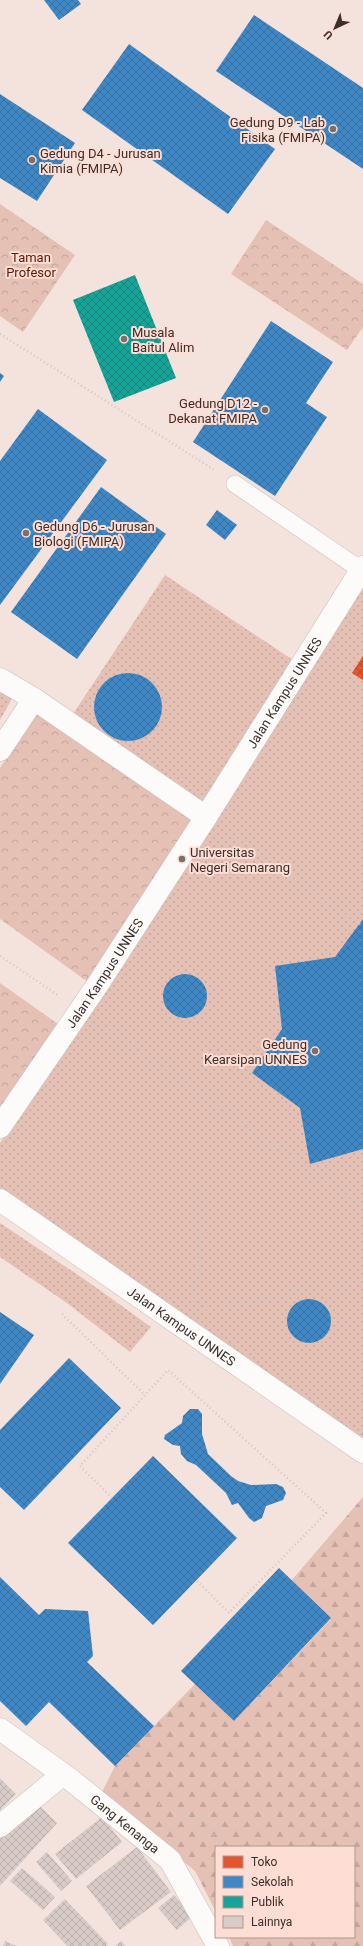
<svg xmlns="http://www.w3.org/2000/svg" width="363" height="1946" font-family="Roboto,sans-serif">
  <defs>
    <pattern id="grass-dots" width="8" height="8" patternUnits="userSpaceOnUse"><rect width="8" height="8" fill="#e5c0b5"/><path d="M2 2h.1M6 6h.1" fill="none" stroke="#c5a59c" stroke-width="1.8" stroke-linecap="round"/></pattern>
    <pattern id="forest-firs" width="22" height="20" patternUnits="userSpaceOnUse"><rect width="22" height="20" fill="#e5c0b5"/><path d="M5 1l3.5 6h-7zM16 11l3.5 6h-7z" fill="#c5a59c"/></pattern>
    <pattern id="park-crowns" width="20" height="18" patternUnits="userSpaceOnUse"><rect width="20" height="18" fill="#e5c0b5"/><path d="M2 6a3 3 0 1 1 6 0M12 15a3 3 0 1 1 6 0" fill="none" stroke="#c5a59c"/></pattern>
    <pattern id="shops-cross-hatch" width="8" height="8" patternUnits="userSpaceOnUse"><rect width="8" height="8" fill="#e4572e"/><path d="M0 0l8 8M0 8l8-8" fill="none" stroke="#ba4827"/></pattern>
    <pattern id="schools-cross-hatch" width="8" height="8" patternUnits="userSpaceOnUse"><rect width="8" height="8" fill="#3f88c5"/><path d="M0 0l8 8M0 8l8-8" fill="none" stroke="#3670a0"/></pattern>
    <pattern id="public-cross-hatch" width="8" height="8" patternUnits="userSpaceOnUse"><rect width="8" height="8" fill="#17a398"/><path d="M0 0l8 8M0 8l8-8" fill="none" stroke="#16857c"/></pattern>
    <pattern id="building-cross-hatch" width="8" height="8" patternUnits="userSpaceOnUse"><rect width="8" height="8" fill="#d9ccc8"/><path d="M0 0l8 8M0 8l8-8" fill="none" stroke="#bbb0ac"/></pattern>
  </defs>
  <rect width="100%" height="100%" fill="#f4e2dd"/>
  <path fill="url(#grass-dots)" d="M165,575L296,662L203,805L71,717Z
    M363,580V1443L0,1188V1143L211,823Z
    M0,689L13,697L0,720Z
    M0,1223L87,1281L151,1327L130,1352L67,1303L0,1257Z"/>
  <path fill="url(#forest-firs)" d="M363,1497V1946H233L229,1937H354V1847H216V1912L195,1871L102,1792L115,1766L195,1684L234,1721L331,1619L291,1581Z"/>
  <path fill="url(#park-crowns)" d="M0,204L75,255L23,332L0,316Z
    M266,220L363,284V327L347,350L231,274Z
    M37,711L195,819L88,982L0,919V768Z
    M0,983L58,1024L0,1109Z"/>
  <path fill="url(#shops-cross-hatch)" d="M363,656V680L352,673Z"/>
  <path fill="url(#schools-cross-hatch)" d="M44,0H78L81,4L59,20Z
    M254,15L363,88V169L216,71Z
    M129,44L275,149L228,214L82,110Z
    M0,94L75,143L37,201L0,178Z
    M271,321L333,362L306,403L327,417L275,496L193,442Z
    M0,373L4,376L0,382Z
    M38,409L107,460L0,605V461Z
    M101,487L166,534L77,659L11,612Z
    M217,510L237,525L225,540L206,525Z
    M94 707a34 34 0 1 1 68 0a34 34 0 1 1-68 0Z
    M363,919V1149L310,1164L300,1108L252,1073L282,1029L275,966L335,957Z
    M163 996a22 22 0 1 1 44 0a22 22 0 1 1-44 0Z
    M287 1321a22 22 0 1 1 44 0a22 22 0 1 1-44 0Z
    M0,1312L34,1335L0,1384Z
    M69,1358L121,1408L24,1510L0,1487V1430Z
    M190,1409H198L202,1414V1434L208,1454L231,1476L238,1481L251,1485L276,1484L283,1487L286,1493L283,1500L266,1506L262,1518L254,1522L249,1518L238,1503L232,1505L226,1493L196,1465L187,1461L181,1454L180,1446L173,1445L164,1439L165,1435L182,1423L183,1416Z
    M153,1456L237,1538L153,1625L68,1543Z
    M279,1568L331,1618L234,1721L181,1671Z
    M0,1577L39,1615L45,1609L88,1611L93,1656L87,1662L154,1726L115,1766L49,1702L26,1726L0,1701Z"/>
  <path fill="url(#public-cross-hatch)" d="M135,275L176,378L114,402L73,300Z"/>
  <path fill="url(#building-cross-hatch)" d="M0,1778L16,1794L0,1810Z
    M37,1803L57,1823L0,1886V1839Z
    M102,1817L122,1842L76,1879L55,1854Z
    M137,1847L171,1892L120,1930L86,1886Z
    M47,1852L72,1881L61,1891L36,1862Z
    M22,1868L55,1897L43,1910L10,1881Z
    M174,1895L193,1916L177,1930L158,1908Z
    M65,1899L108,1944L106,1946H67L43,1920Z
    M5,1941L17,1946H3Z
    M121,1941L126,1946H115Z"/>
  <g fill="none" stroke-linecap="round" stroke-linejoin="round">
    <g stroke="#ccbfbb" stroke-width="18">
      <path id="service" d="M235,484L361,570"/>
    </g>
    <g stroke="#ccbfbb" stroke-width="23">
      <g id="minor">
        <path d="M0,679L34,699L206,817"/>
        <path d="M0,750L34,699"/>
        <path id="s1" d="M0,1127L96,987L206,817L363,567"/>
        <path id="s2" d="M0,1200L363,1452"/>
        <path id="s3" d="M0,1729L71,1780L170,1860L218,1946"/>
        <path d="M0,1826L63,1774"/>
      </g>
    </g>
    <path stroke="#cec8c6" stroke-width="2.5" stroke-dasharray="1 3" stroke-linecap="butt" d="M0,334L216,471
      M228,832L360,924
      M0,956L59,996
      M103,1026L363,1207
      M194,1303L213,1139
      M205,1310L363,1281
      M62,1314L145,1395
      M112,1498L80,1466L168,1370L326,1513L229,1613L196,1580
      M143,1803L174,1806L208,1830L226,1847
      M280,1937L285,1946"/>
    <use href="#service" stroke="#fdfbfa" stroke-width="17"/>
    <use href="#minor" stroke="#fdfbfa" stroke-width="22"/>
  </g>
  <g fill="#7c6e69" stroke="#fdddd4" stroke-width="1.5">
    <circle cx="333" cy="129" r="4"/>
    <circle cx="32" cy="160" r="4"/>
    <circle cx="124" cy="339" r="4"/>
    <circle cx="265" cy="410" r="4"/>
    <circle cx="26" cy="533" r="4"/>
    <circle cx="182" cy="859" r="4"/>
    <circle cx="315" cy="1051" r="4"/>
  </g>
  <g text-anchor="middle" stroke-width="4" stroke-linejoin="round" paint-order="stroke">
    <g font-size="13" fill="#3b2f2b" stroke="#fdddd4" text-anchor="start">
      <text x="325" y="127" text-anchor="end">Gedung D9 - Lab<tspan x="325" dy="15">Fisika (FMIPA)</tspan></text>
      <text x="40" y="158">Gedung D4 - Jurusan<tspan x="40" dy="15">Kimia (FMIPA)</tspan></text>
      <text x="132" y="337">Musala<tspan x="132" dy="15">Baitul Alim</tspan></text>
      <text x="257" y="408" text-anchor="end">Gedung D12 -<tspan x="257" dy="15">Dekanat FMIPA</tspan></text>
      <text x="34" y="531">Gedung D6 - Jurusan<tspan x="34" dy="15">Biologi (FMIPA)</tspan></text>
      <text x="190" y="857">Universitas<tspan x="190" dy="15">Negeri Semarang</tspan></text>
      <text x="307" y="1049" text-anchor="end">Gedung<tspan x="307" dy="15">Kearsipan UNNES</tspan></text>
    </g>
    <g font-size="13" fill="#5d1a02" stroke="#fdddd4">
      <text x="31" y="262">Taman<tspan x="31" dy="15">Profesor</tspan></text>
    </g>
    <g font-size="13" fill="#3b2f2b" stroke="#fdddd4">
      <text dy="5" stroke="none"><textPath href="#s1" startOffset="519">Jalan Kampus UNNES</textPath></text>
      <text dy="5" stroke="none"><textPath href="#s1" startOffset="186">Jalan Kampus UNNES</textPath></text>
      <text dy="5" stroke="none"><textPath href="#s2" startOffset="221">Jalan Kampus UNNES</textPath></text>
      <text dy="5" stroke="none"><textPath href="#s3" startOffset="157">Gang Kenanga</textPath></text>
    </g>
  </g>
  <rect x="215" y="1846" width="140" height="92" fill="#fdddd4" stroke="#af9790"/>
  <rect x="223" y="1856" width="20" height="12" fill="#e4572e" stroke="#af9790"/>
  <text x="251" y="1866" font-size="12" fill="#3b2f2b">Toko</text>
  <rect x="223" y="1876" width="20" height="12" fill="#3f88c5" stroke="#af9790"/>
  <text x="251" y="1886" font-size="12" fill="#3b2f2b">Sekolah</text>
  <rect x="223" y="1896" width="20" height="12" fill="#17a398" stroke="#af9790"/>
  <text x="251" y="1906" font-size="12" fill="#3b2f2b">Publik</text>
  <rect x="223" y="1916" width="20" height="12" fill="#d9ccc8" stroke="#af9790"/>
  <text x="251" y="1926" font-size="12" fill="#3b2f2b">Lainnya</text>
  <g transform="translate(335 28) rotate(224)" stroke="#fdddd4" stroke-width="3" paint-order="stroke">
  <path d="M0-3L7 15L0 10L-7 15Z" fill="#3b2f2b"/>
  <text y="-6" font-size="11" font-weight="bold" text-anchor="middle" fill="#3b2f2b">U</text>
  </g>
</svg>
